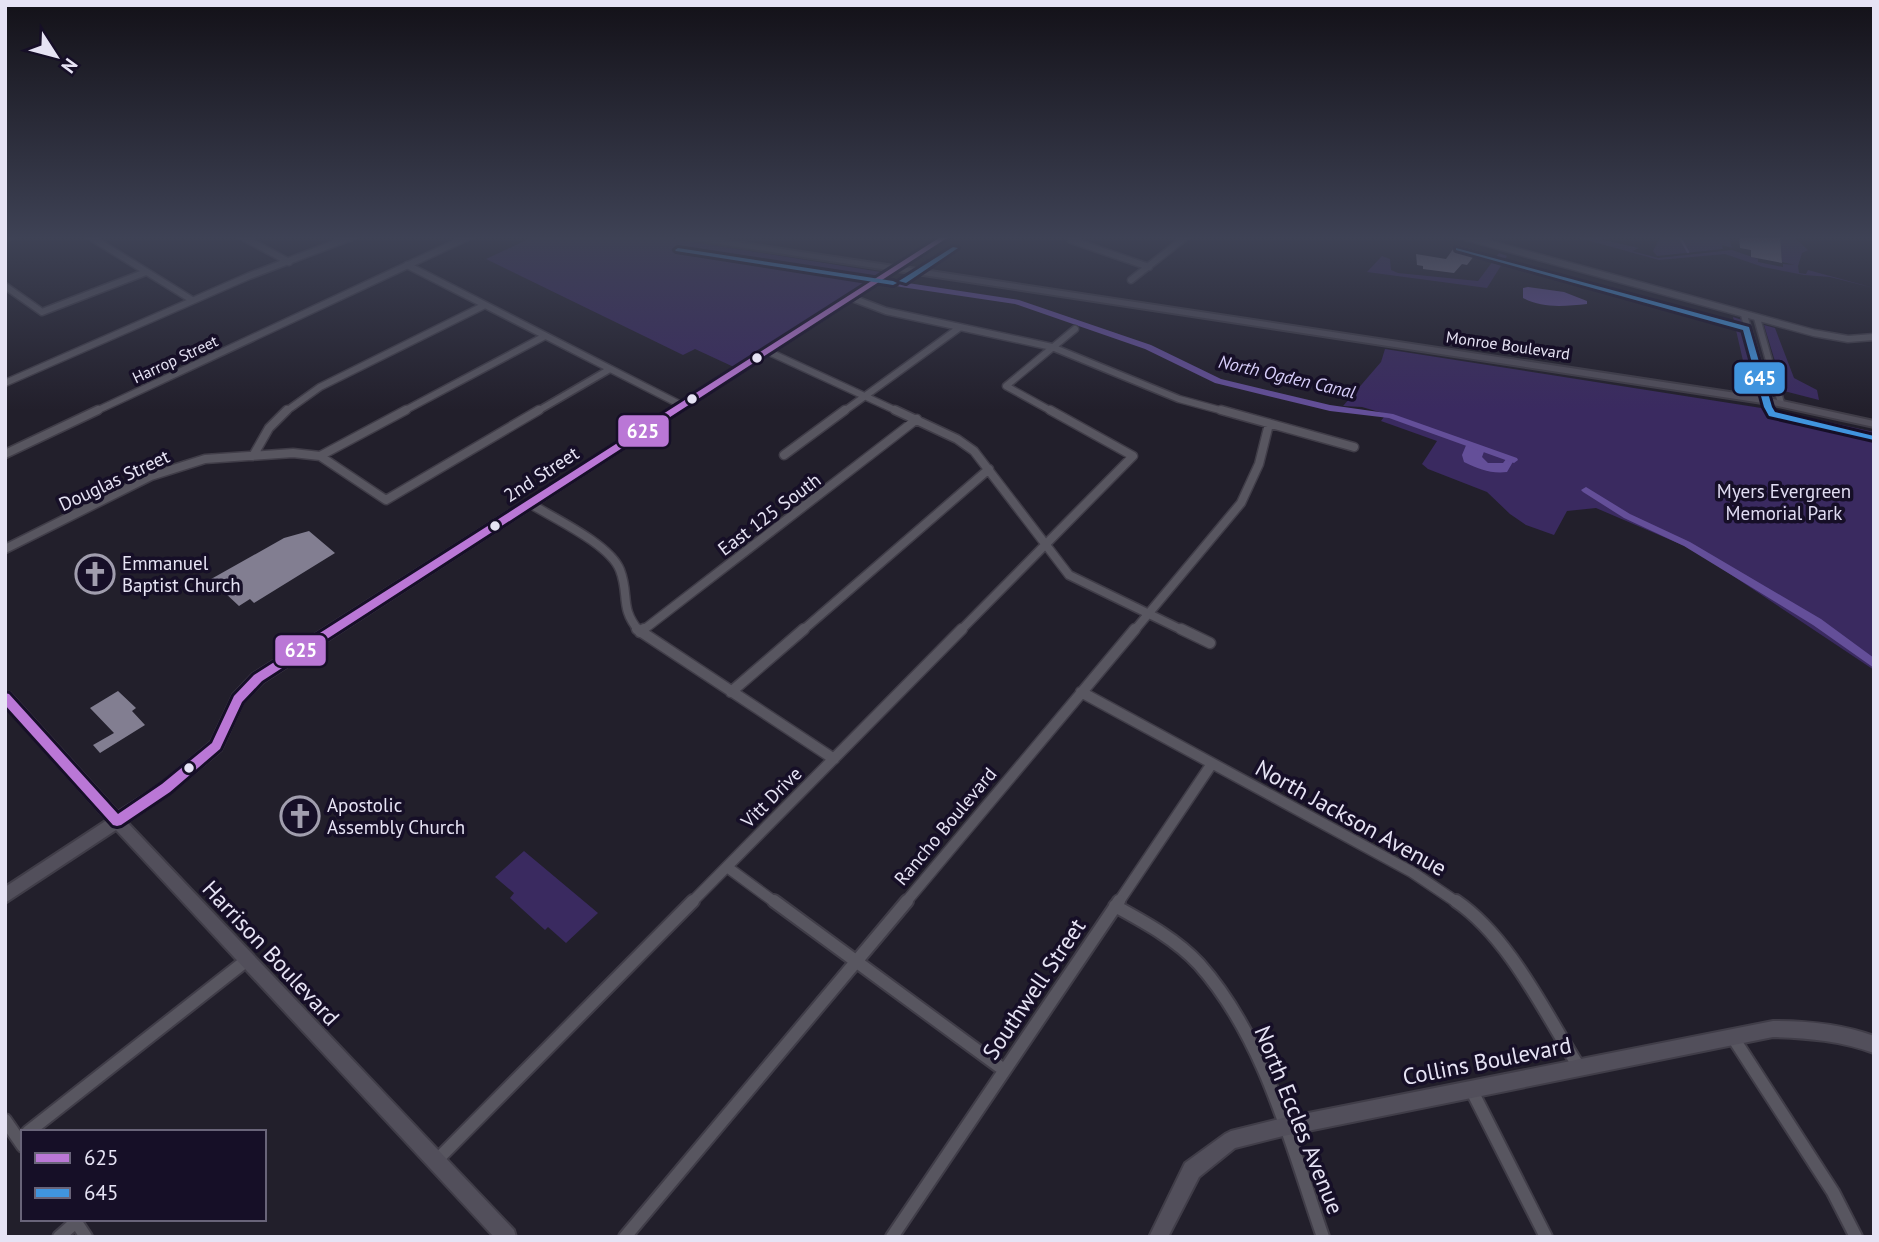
<svg xmlns="http://www.w3.org/2000/svg" width="1879" height="1242" font-family="'PT Sans',sans-serif">
  <rect width="100%" height="100%" fill="#221f2b"/>
  <path fill="#3a2a60" d="M535,236H657L887,273L736,368L695,349L683,355L486,259Z
    M1572,236H1597L1608,239L1595,238L1639,248L1632,251L1658,258L1732,250L1758,259V262L1783,267V264L1795,265L1782,262L1780,236H1793L1808,250L1802,253L1798,266L1799,273L1806,274L1808,270L1874,288L1830,277L1804,275L1763,267L1725,254L1659,260Z
    M1661,236H1728L1732,248L1722,245L1723,249L1657,256L1653,251Z
    M1499,253L1507,256L1487,288L1367,272L1382,256L1390,259L1391,270L1398,273L1478,281Z
    M1733,317L1742,320L1761,388L1749,387Z
    M1764,325L1775,328L1794,378L1817,390L1819,400L1784,391Z
    M1385,349L1774,410L1874,432V670L1694,550L1596,508L1567,511L1554,535L1526,525L1510,514L1487,492L1428,469L1422,464L1437,441L1381,421L1386,414L1362,407L1343,406L1381,362Z
    M524,851L598,913L566,943L548,927L545,930L510,898L514,893L495,877Z"/>
  <path fill="#644f99" d="M1528,287L1564,292L1587,301V304C1566,306 1543,309 1523,298V288Z
    M1467,443L1485,449L1482,457L1488,463H1503L1507,458L1514,460L1507,472C1491,474 1479,469 1464,462L1462,455Z"/>
  <g fill="none" stroke-linecap="round" stroke-linejoin="round">
    <path stroke="#644f99" stroke-width="2.5" d="M1679,236L1688,252"/>
    <path fill="#644f99" fill-rule="evenodd" d="M888,280L1019,300L1151,345L1221,379L1330,405L1393,414L1517,458L1518,460L1514,463L1511,462L1389,418L1330,411L1215,383L1145,349L1015,304L901,287L888,284Z
      M1586,487L1630,514L1690,542L1821,619L1874,658V668L1813,625L1684,546L1624,518L1583,492L1581,490Z"/>
  </g>
  <path fill="#827e91" d="M1739,236H1780L1782,263L1751,257V250L1740,248Z
    M1456,245L1478,251L1467,265L1462,264L1454,273L1423,269V266L1417,265L1416,254L1446,259Z
    M309,531L335,553L254,603L250,599L239,606L224,592L218,595L204,583L284,538Z
    M118,691L136,708L132,711L145,725L100,753L93,745L114,733L90,708Z"/>
  <g fill="none" stroke-linecap="round" stroke-linejoin="round">
    <g stroke="#403d48" stroke-width="9">
      <path id="street-far3" d="M89,236L192,300
        M241,236L289,262
        M1462,236L1814,333L1848,339L1874,337
        M5,238L11,236
        M1071,240L1149,267
        M407,265L681,405
        M1131,280L1187,236
        M5,286L42,312L146,272
        M852,298L886,311L1052,347L1179,399L1227,412
        M1744,315L1769,401
        M1757,318L1781,403
        M767,351L899,412
        M5,383L249,276L354,236
        M94,412L470,236
        M285,412L320,387L485,305
        M402,412L545,336
        M536,412L610,369
        M843,412L959,328
        M1053,412L1006,386L1075,329"/>
    </g>
    <g stroke="#403d48" stroke-width="11">
      <path id="street-far2" d="M895,410L957,439L974,451L1069,575L1184,631
        M1221,410L1354,447
        M5,454L98,410
        M784,455L845,410
        M253,456L269,428L287,410
        M320,456L406,410
        M529,503C553,518 610,544 620,570C630,596 619,607 639,631
        M5,549L151,476L205,459L293,453L320,456L386,500L539,410
        M642,631L917,419
        M802,631L989,469
        M960,631L1133,456L1050,410
        M1134,631L1241,503L1259,464L1269,424"/>
    </g>
    <g stroke="#403d48" stroke-width="13">
      <path id="street-far1" d="M637,629L834,759
        M1181,629L1210,643
        M640,632L644,629
        M731,692L804,629
        M1081,692L1412,872L1458,903
        M727,867L776,903
        M691,903L962,629
        M905,903L1135,629
        M1118,903L1211,765"/>
    </g>
    <g stroke="#403d48" stroke-width="16">
      <path id="street" d="M774,901L1004,1070
        M1456,901C1509,937 1545,1013 1579,1067
        M1115,906C1144,922 1176,939 1199,964C1265,1038 1291,1145 1323,1237
        M1732,1036L1833,1192L1856,1237
        M1471,1089L1546,1237
        M5,1120L23,1146
        M28,1132L247,960
        M436,1161L693,901
        M74,1219L86,1237
        M59,1237L76,1222
        M625,1237L907,901
        M892,1237L1119,901"/>
    </g>
    <g stroke="#403d48" stroke-width="4">
      <path id="secondary" d="M676,236H696L894,266L942,236H951L904,267L1769,398L1874,421V427L1769,404L897,271L263,682L243,702L221,750L171,792L127,822L514,1230L516,1237H494L116,830L5,903V887L107,820L5,706V692L10,693L118,812L161,784L211,742L233,695L253,674L888,270L680,238Z
        M1773,1021C1808,1021 1841,1024 1874,1036V1053C1841,1041 1808,1038 1773,1037L1283,1136L1235,1148L1199,1177L1168,1237H1149L1185,1163L1225,1134L1231,1131L1283,1118Z"/>
    </g>
    <use href="#street-far3" stroke="#585660" stroke-width="6"/>
    <use href="#street-far2" stroke="#585660" stroke-width="8"/>
    <use href="#street-far1" stroke="#585660" stroke-width="10"/>
    <use href="#street" stroke="#585660" stroke-width="12"/>
    <use href="#secondary" fill="#524f5b" fill-rule="evenodd"/>
    <g stroke="#160f27" stroke-width="6">
      <path id="bus-1" d="M942,236H950L262,681L242,702L220,749L170,792L121,825L117,826L113,825L5,705V693L9,694L118,814L162,784L212,743L234,696L254,675Z"/>
    </g>
    <g stroke="#160f27" stroke-width="6">
      <path id="bus-2" d="M953,247L958,248L906,283L899,281Z
        M678,248L893,281L897,283L893,285L676,251L675,250Z
        M1456,248L1749,327L1772,407L1775,412L1874,436V440L1769,416L1764,407L1743,330L1456,250Z"/>
    </g>
    <use href="#bus-1" fill="#ba77d6" fill-rule="evenodd"/>
    <use href="#bus-2" fill="#4094de" fill-rule="evenodd"/>
  </g>
  <linearGradient id="sky" x2="0" y2="1"><stop stop-color="#131118"/><stop offset="0.58" stop-color="#3e4255"/><stop offset="1" stop-color="#3e4255" stop-opacity="0"/></linearGradient>
  <rect width="1879" height="410" fill="url(#sky)"/>
  <defs>
    <g id="church-ring" transform="scale(2.0125)"><circle r="9.5" fill="#160f27" stroke="#a19eae" stroke-width="1.5"/><path d="M-1.2-6h2.4v3.5h3.3v2.4h-3.3V6h-2.4V-.1h-3.3v-2.4h3.3Z" fill="#a19eae"/></g>
  </defs>
  <g fill-rule="evenodd">
    <use href="#church-ring" x="95" y="574"/>
    <use href="#church-ring" x="300" y="816"/>
  </g>
  <g fill="#e6e3f4" stroke="#160f27" stroke-width="2.5">
    <circle cx="757" cy="358" r="6"/>
    <circle cx="692" cy="399" r="6"/>
    <circle cx="495" cy="526" r="6"/>
    <circle cx="189" cy="768" r="6"/>
  </g>
  <g text-anchor="middle" stroke-width="7" stroke-linejoin="round" paint-order="stroke">
    <g font-size="16" fill="#e6e3f4" stroke="#160f27">
      <text transform="translate(1508 345) rotate(8)" y="6">Monroe Boulevard</text>
      <text transform="translate(175 359) rotate(-25)" y="6">Harrop Street</text>
    </g>
    <g font-size="18" font-style="italic" fill="#d7cefa" stroke="#160f27">
      <text transform="translate(1287 377) rotate(13)" y="6">North Ogden Canal</text>
    </g>
    <g font-size="19" fill="#e6e3f4" stroke="#160f27">
      <text transform="translate(541 474) rotate(-33)" y="7">2nd Street</text>
      <text transform="translate(114 480) rotate(-25)" y="7">Douglas Street</text>
      <text transform="translate(769 514) rotate(-37)" y="7">East 125 South</text>
      <text transform="translate(771 797) rotate(-45)" y="7">Vitt Drive</text>
      <text transform="translate(945 826) rotate(-50)" y="7">Rancho Boulevard</text>
    </g>
    <g font-size="19" fill="#e0dcf2" stroke="#160f27">
      <text x="1784" y="498">Myers Evergreen<tspan x="1784" dy="22">Memorial Park</tspan></text>
    </g>
    <g font-size="19" fill="#e6e3f4" stroke="#160f27" text-anchor="start">
      <text x="122" y="570">Emmanuel<tspan x="122" dy="22">Baptist Church</tspan></text>
      <text x="327" y="812">Apostolic<tspan x="327" dy="22">Assembly Church</tspan></text>
    </g>
    <g font-size="23" fill="#e6e3f4" stroke="#160f27">
      <text transform="translate(1351 818) rotate(29)" y="8">North Jackson Avenue</text>
      <text transform="translate(271 953) rotate(47)" y="8">Harrison Boulevard</text>
      <text transform="translate(1034 989) rotate(-56)" y="8">Southwell Street</text>
      <text transform="translate(1487 1061) rotate(-11)" y="8">Collins Boulevard</text>
      <text transform="translate(1299 1120) rotate(68)" y="8">North Eccles Avenue</text>
    </g>
  </g>
  <g stroke="#160f27" stroke-width="2.5">
    <rect x="1733" y="361" width="53" height="34" rx="7" fill="#4094de"/>
    <rect x="617" y="414" width="53" height="34" rx="7" fill="#ba77d6"/>
    <rect x="274" y="634" width="53" height="33" rx="7" fill="#ba77d6"/>
  </g>
  <g font-size="19" text-anchor="middle" font-weight="bold" fill="#fff">
    <text x="1760" y="385">645</text>
    <text x="643" y="438">625</text>
    <text x="301" y="657">625</text>
  </g>
  <rect width="1879" height="1242" fill="none" stroke="#e6e3f4" stroke-width="14"/>
  <rect x="21" y="1130" width="245" height="91" fill="#160f27" stroke="#696479" stroke-width="2"/>
  <rect x="35" y="1153" width="35" height="10" fill="#ba77d6" stroke="#696479" stroke-width="2"/>
  <text x="84" y="1165" font-size="21" fill="#e6e3f4">625</text>
  <rect x="35" y="1188" width="35" height="10" fill="#4094de" stroke="#696479" stroke-width="2"/>
  <text x="84" y="1200" font-size="21" fill="#e6e3f4">645</text>
  <g transform="translate(56 56) rotate(126)" stroke="#160f27" stroke-width="5" paint-order="stroke">
  <path d="M0-5L12 26L0 18L-12 26Z" fill="#e6e3f4"/>
  <text y="-10" font-size="19" font-weight="bold" text-anchor="middle" fill="#e6e3f4">N</text>
  </g>
</svg>
